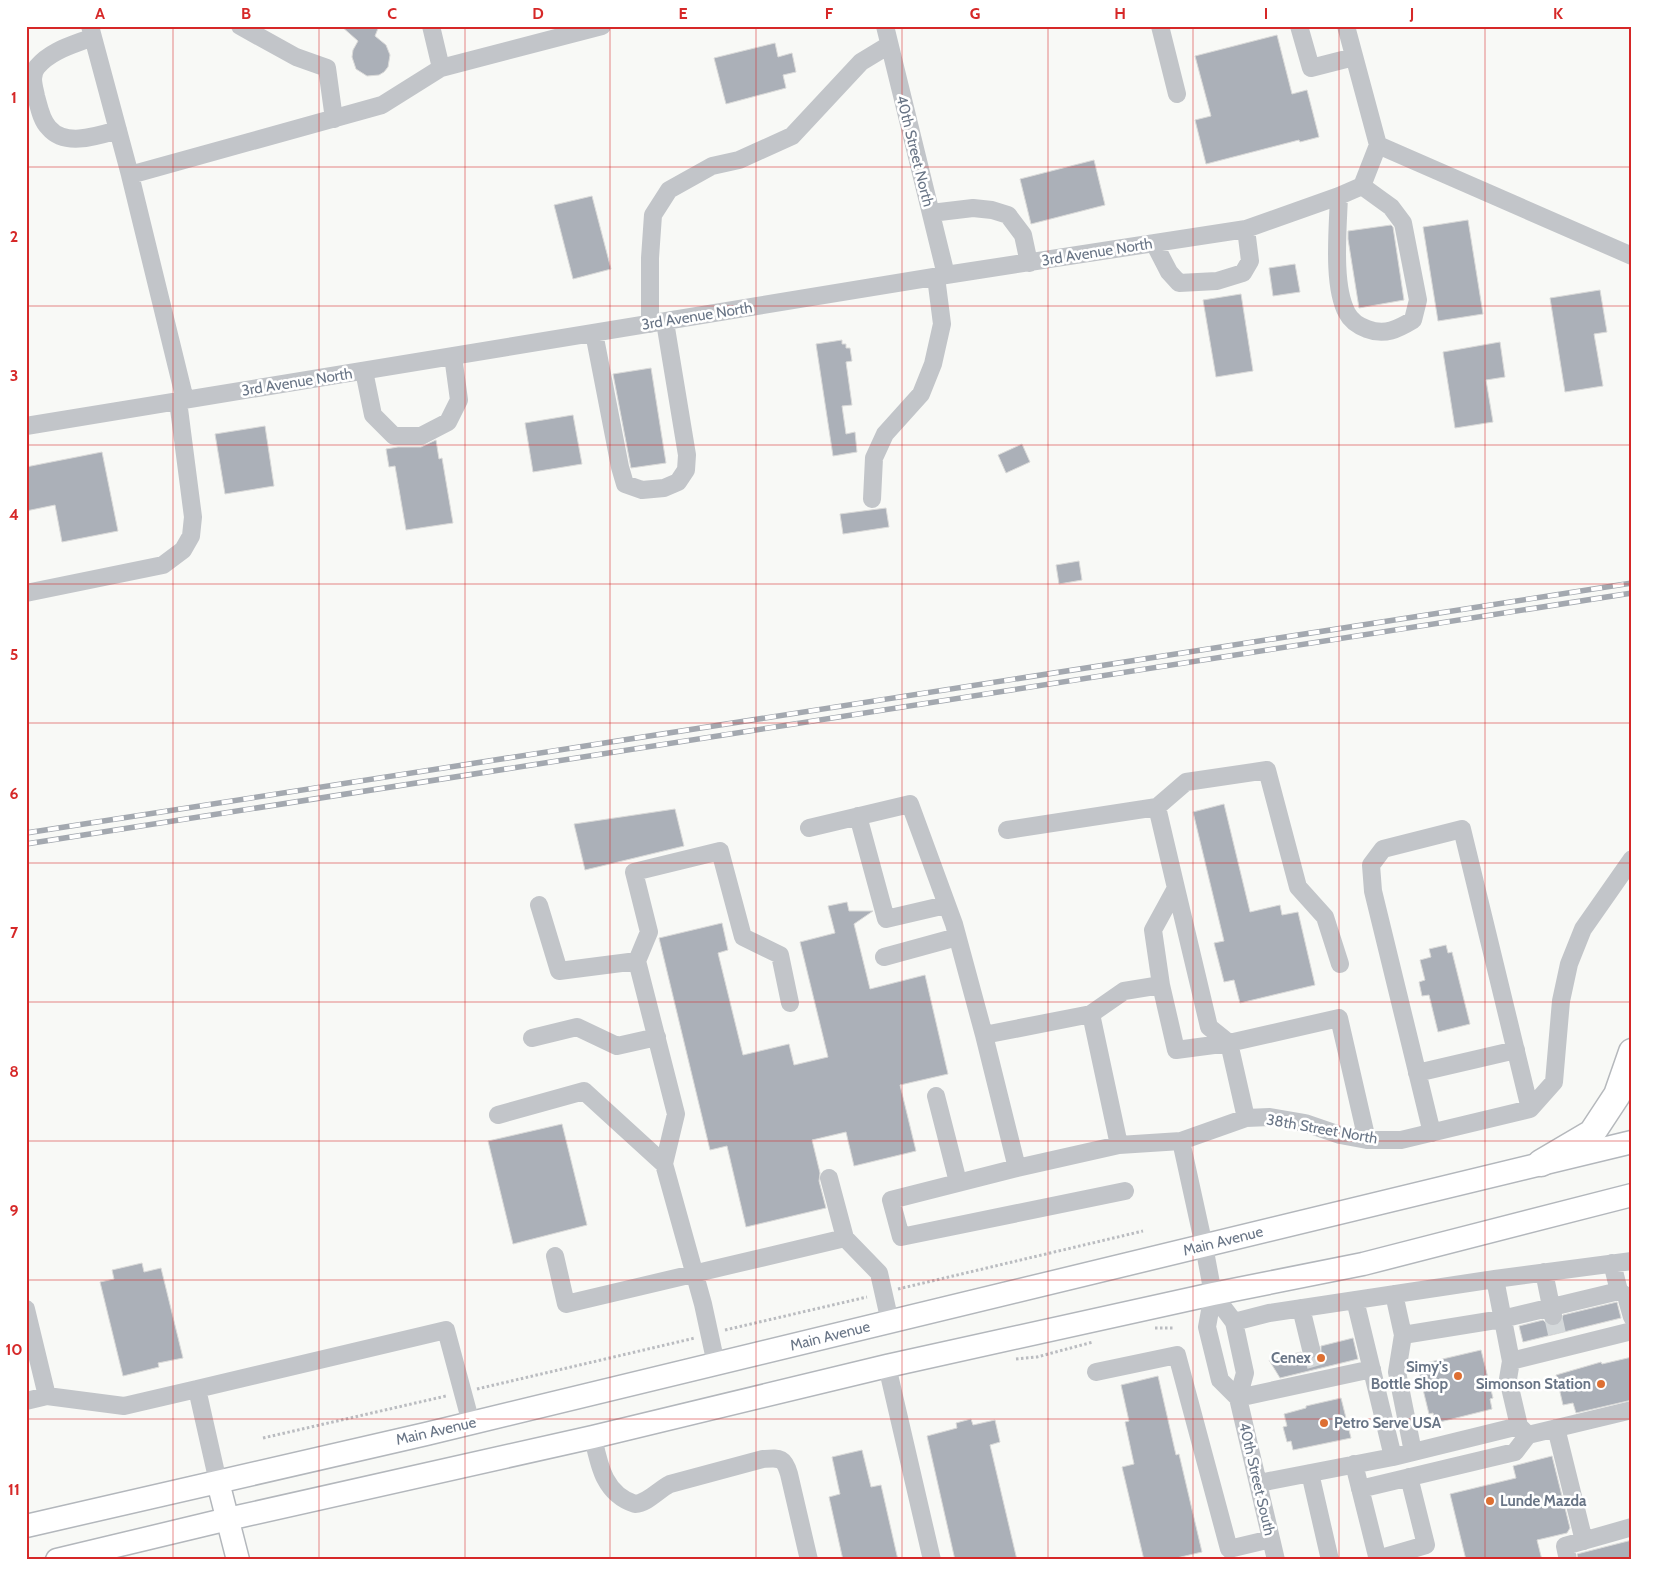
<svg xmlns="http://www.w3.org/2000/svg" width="1658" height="1586" font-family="Cabin,sans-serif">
  <rect width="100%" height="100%" fill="#f8f9f6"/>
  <path fill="#abb0b8" stroke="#dadad9" d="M341,26H379L375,36L386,45L390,55L388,67L384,72L379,75L367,76L356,69L352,57L353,50L358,41Z
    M1277,35L1292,94L1307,90L1319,137L1300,142L1299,140L1206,164L1195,120L1211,116L1195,56Z
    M775,43L778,57L792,53L796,72L783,75L786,88L726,104L714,58Z
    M1094,160L1105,205L1031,224L1020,179Z
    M592,196L611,269L573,279L554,205Z
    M1468,220L1483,314L1438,321L1423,227Z
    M1391,225L1393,227L1404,300L1359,308L1348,239V231Z
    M1295,264L1300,292L1273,296L1269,268Z
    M1600,290L1607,332L1594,334L1603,386L1565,392L1550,298Z
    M1241,294L1253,371L1216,377L1203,300Z
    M842,340V344H846V348H850L852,361L846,362L852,405L842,406L846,434L855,432L857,452L833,456L816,344Z
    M1500,342L1505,377L1486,380L1493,422L1455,428L1443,352Z
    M651,368L666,463L631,468L613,374Z
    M573,415L582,464L533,472L525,423Z
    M265,426L274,486L225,494L215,434Z
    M436,440L439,459L442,458L453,523L406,530L395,466L389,467L386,449L398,447H421Z
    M1022,444L1030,462L1006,473L998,455Z
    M102,452L118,531L62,542L55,505L26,511V467Z
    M886,508L889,527L843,534L840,514Z
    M1079,561L1082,580L1059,584L1056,565Z
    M1224,804L1250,912L1280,905L1282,915L1298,912L1315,985L1240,1003L1234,980L1224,982L1214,943L1224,941L1193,812Z
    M675,809L684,846L585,870L574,824Z
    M847,902L849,911H873L854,924L870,989L925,975L948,1074L900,1085L916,1151L854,1166L846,1132L812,1140L820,1173L819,1181L826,1208L746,1227L727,1146L710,1150L659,938L722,923L728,950L718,953L743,1055L789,1044L794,1065L828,1057L800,942L835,933L828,906Z
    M1446,945L1448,953L1452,952L1470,1024L1438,1032L1429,995L1422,996L1419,982L1425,980L1420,960L1431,957L1429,949Z
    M562,1124L587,1225L513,1244L488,1141Z
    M142,1263L144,1272L161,1268L183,1358L158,1363L159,1367L123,1376L100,1282L114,1279L112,1270Z
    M1617,1302L1621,1318L1523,1342L1519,1326L1543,1320L1549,1326H1556L1560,1324L1563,1315Z
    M1353,1338L1358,1359L1317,1369L1280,1378L1269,1360L1301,1352L1308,1359H1314L1321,1352V1346Z
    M1481,1350L1493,1398L1490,1399L1492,1409L1436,1423L1433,1413L1429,1414L1417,1365Z
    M1632,1357V1400L1576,1413L1573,1403L1563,1405L1556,1375L1601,1362L1602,1364Z
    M1158,1376L1176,1455L1179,1454L1202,1552L1168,1560H1144L1122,1467L1134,1464L1125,1422L1129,1421L1121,1385Z
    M1341,1398L1351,1438L1293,1450L1291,1441L1287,1442L1283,1427L1287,1426L1284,1414L1306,1408V1406Z
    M971,1419L973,1425L995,1420L1000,1442L990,1445L1017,1560H955L927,1436L957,1428L956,1423Z
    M862,1450L871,1487L881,1485L898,1560H843L829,1497L840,1494L832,1457Z
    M1552,1456L1570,1528L1567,1533L1537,1540L1542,1560H1466L1450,1494L1516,1478L1513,1466Z
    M1632,1540V1560H1578L1577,1554Z"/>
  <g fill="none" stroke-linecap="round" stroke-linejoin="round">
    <path stroke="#d4d8da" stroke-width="18" stroke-dasharray="18 9" stroke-linecap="butt" d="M1553,1316L1557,1334
      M1311,1349L1317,1369"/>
    <g stroke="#b3b7bc" stroke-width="25">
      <path id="major" d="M218,1482L238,1560
        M26,1526L426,1434L1632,1142
        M57,1560L228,1519L593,1437L887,1366L1213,1294L1363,1264L1632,1195"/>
    </g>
    <g stroke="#b5b8bc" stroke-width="29">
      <path id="highway" d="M1541,1163L1592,1133L1617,1095L1632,1052"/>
    </g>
    <path stroke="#babcc0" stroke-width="3" stroke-dasharray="2.5 2.5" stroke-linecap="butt" d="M898,1289L1143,1231
      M1155,1328H1173
      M725,1330L867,1297
      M1016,1359L1037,1357L1093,1342
      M477,1389L695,1338
      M263,1438L446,1396"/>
    <path stroke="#c2c5c9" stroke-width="18" d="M90,26L130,175L185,400
      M240,26L296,57L327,68L334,119
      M431,26L441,68
      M885,26L946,275
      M1160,26L1177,94
      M1299,26L1311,68L1354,57
      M1346,26L1378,145L1362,186
      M93,37C73,45 51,50 37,67C30,76 34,86 36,96C39,107 41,120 49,128C65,147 97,136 118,130
      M1378,145L1632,256
      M130,175L382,105L441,68L602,26
      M1339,196C1338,227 1332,286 1347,313C1351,321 1359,326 1367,329C1385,336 1398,329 1413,320L1418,300L1403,223L1391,207L1362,186
      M931,213L973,208L992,210L1008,215L1023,235L1029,263
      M1154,243L1169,272L1179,283L1217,281L1243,273L1250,261L1246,229
      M650,324V258L653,215L669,190L712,166L739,160L792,136L861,62L889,45
      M594,333L620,467L625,484L642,490L664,488L678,482L686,470L687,455L665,322
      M364,371L373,415L394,436H421L448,422L459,400L453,356
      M26,426L946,275L1246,229L1339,196L1362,186
      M872,499L874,458L885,434L921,394L933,364L942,324L936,277
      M26,593L163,565L183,550L191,536L193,517L178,401
      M1157,807L1176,888L1153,930L1161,985
      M858,816L886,919L946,905
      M809,828L910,804L954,924L984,1035L1017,1168
      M1007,830L1157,807L1186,782L1267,770L1298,887L1325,917L1340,964
      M1176,888L1209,1027L1229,1043
      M539,905L559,971L637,961
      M884,957L957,937
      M1091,1014L1124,991L1161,985L1176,1050L1229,1043
      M984,1035L1091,1014L1119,1145
      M532,1038L577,1027L617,1046L657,1037
      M1417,1073L1516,1050
      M936,1096L958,1182
      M1530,1109L1554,1082L1561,1001L1569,964L1583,929L1632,859
      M498,1115L584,1091L664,1164
      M1246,1118L1229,1043L1339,1018L1367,1140
      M1432,1133L1373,891L1371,865L1383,849L1462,829L1530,1109
      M829,1178L845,1238
      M1125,1191L901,1237L891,1200L1017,1168L1119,1145L1181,1141
      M555,1256L566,1304L845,1238L879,1273L890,1322
      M1612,1263L1619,1291L1626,1296L1632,1317
      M1544,1272L1553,1316
      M1213,1294L1234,1322L1245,1373L1238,1398L1276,1560
      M1394,1294L1403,1335L1502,1319L1619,1291
      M1355,1300L1393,1457
      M1301,1308L1311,1349
      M26,1309L47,1396
      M1234,1322L1269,1313L1495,1279L1632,1261
      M1403,1335L1397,1372L1413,1452
      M1511,1361L1632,1331
      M716,1364L703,1304L664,1164L676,1114L637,961L649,932L634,872L720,851L743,937L780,955L790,1003
      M887,1366L932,1560
      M1096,1372L1177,1355L1229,1549L1271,1539
      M197,1389L446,1330L471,1423
      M1238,1398L1220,1380L1207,1327L1213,1294L1204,1246L1181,1141L1246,1118L1270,1117L1305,1123L1340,1135L1367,1140H1401L1530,1109
      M1238,1398L1372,1369
      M26,1401L47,1396L124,1406L197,1389L218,1482
      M1519,1426L1528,1435L1632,1410
      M1556,1428L1584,1541
      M593,1437C599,1465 604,1494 635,1504C648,1503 658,1490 670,1484L763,1459C780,1458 784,1457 789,1474L809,1560
      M1354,1464L1378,1560
      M1310,1473L1330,1560
      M1259,1483L1393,1457L1519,1426L1508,1379L1511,1361L1495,1279
      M1360,1489L1515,1452L1528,1435
      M1378,1559L1426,1545L1409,1477
      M1568,1560L1565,1546L1632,1527"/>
    <use href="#major" stroke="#fff" stroke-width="22"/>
    <use href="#highway" stroke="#fff" stroke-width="26"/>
    <g stroke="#a3a8af" stroke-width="5.5">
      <path id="rail" d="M26,833L1632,583
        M26,844L1632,593"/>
    </g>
    <use href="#rail" stroke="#fff" stroke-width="4" stroke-dasharray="11" stroke-linecap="butt"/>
  </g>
  <path fill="none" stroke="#d62828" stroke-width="1" stroke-opacity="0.55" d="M173,26V1560M319,26V1560M465,26V1560M610,26V1560M756,26V1560M902,26V1560M1048,26V1560M1193,26V1560M1339,26V1560M1485,26V1560M26,167H1632M26,306H1632M26,445H1632M26,584H1632M26,723H1632M26,863H1632M26,1002H1632M26,1141H1632M26,1280H1632M26,1419H1632"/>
  <g fill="#dd6f32" stroke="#fff" stroke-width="2">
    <circle cx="1321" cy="1358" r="5"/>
    <circle cx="1458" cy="1376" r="5"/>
    <circle cx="1601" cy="1384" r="5"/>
    <circle cx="1324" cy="1423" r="5"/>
    <circle cx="1490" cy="1501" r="5"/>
  </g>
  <g text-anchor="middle" stroke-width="5" stroke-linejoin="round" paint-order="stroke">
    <g font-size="15" fill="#697586" stroke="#fff">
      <text transform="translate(915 151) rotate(76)" y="5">40th Street North</text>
      <text transform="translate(1097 252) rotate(-9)" y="5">3rd Avenue North</text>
      <text transform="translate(697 316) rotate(-9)" y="5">3rd Avenue North</text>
      <text transform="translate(297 382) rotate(-9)" y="5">3rd Avenue North</text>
      <text transform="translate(1322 1129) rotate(10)" y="5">38th Street North</text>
      <text transform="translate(1223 1241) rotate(-14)" y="5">Main Avenue</text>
      <text transform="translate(830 1336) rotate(-14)" y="5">Main Avenue</text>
      <text transform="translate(436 1431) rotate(-13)" y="5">Main Avenue</text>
      <text transform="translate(1257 1479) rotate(77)" y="5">40th Street South</text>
    </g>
    <g font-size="15" font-weight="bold" fill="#697586" stroke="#fff" text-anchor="end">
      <text x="1311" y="1363">Cenex</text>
      <text x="1448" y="1372">Simy's<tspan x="1448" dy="17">Bottle Shop</tspan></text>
      <text x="1591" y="1389">Simonson Station</text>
      <text x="1334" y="1428" text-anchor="start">Petro Serve USA</text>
      <text x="1500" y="1506" text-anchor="start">Lunde Mazda</text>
    </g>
  </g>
  <rect width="1658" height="1586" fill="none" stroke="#ffffff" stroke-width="55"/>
  <rect x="28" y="28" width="1602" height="1530" fill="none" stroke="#d62828" stroke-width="2"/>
  <g font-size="16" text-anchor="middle" font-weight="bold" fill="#d62828">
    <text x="100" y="19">A</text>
    <text x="246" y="19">B</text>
    <text x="392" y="19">C</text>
    <text x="538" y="19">D</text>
    <text x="683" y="19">E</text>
    <text x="829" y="19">F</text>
    <text x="975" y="19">G</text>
    <text x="1120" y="19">H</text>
    <text x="1266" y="19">I</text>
    <text x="1412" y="19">J</text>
    <text x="1558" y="19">K</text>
    <text x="14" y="103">1</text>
    <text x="14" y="242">2</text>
    <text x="14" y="381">3</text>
    <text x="14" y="520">4</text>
    <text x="14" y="660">5</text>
    <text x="14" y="799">6</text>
    <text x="14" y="938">7</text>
    <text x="14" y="1077">8</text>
    <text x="14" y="1216">9</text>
    <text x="14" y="1355">10</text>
    <text x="14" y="1495">11</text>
  </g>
</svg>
